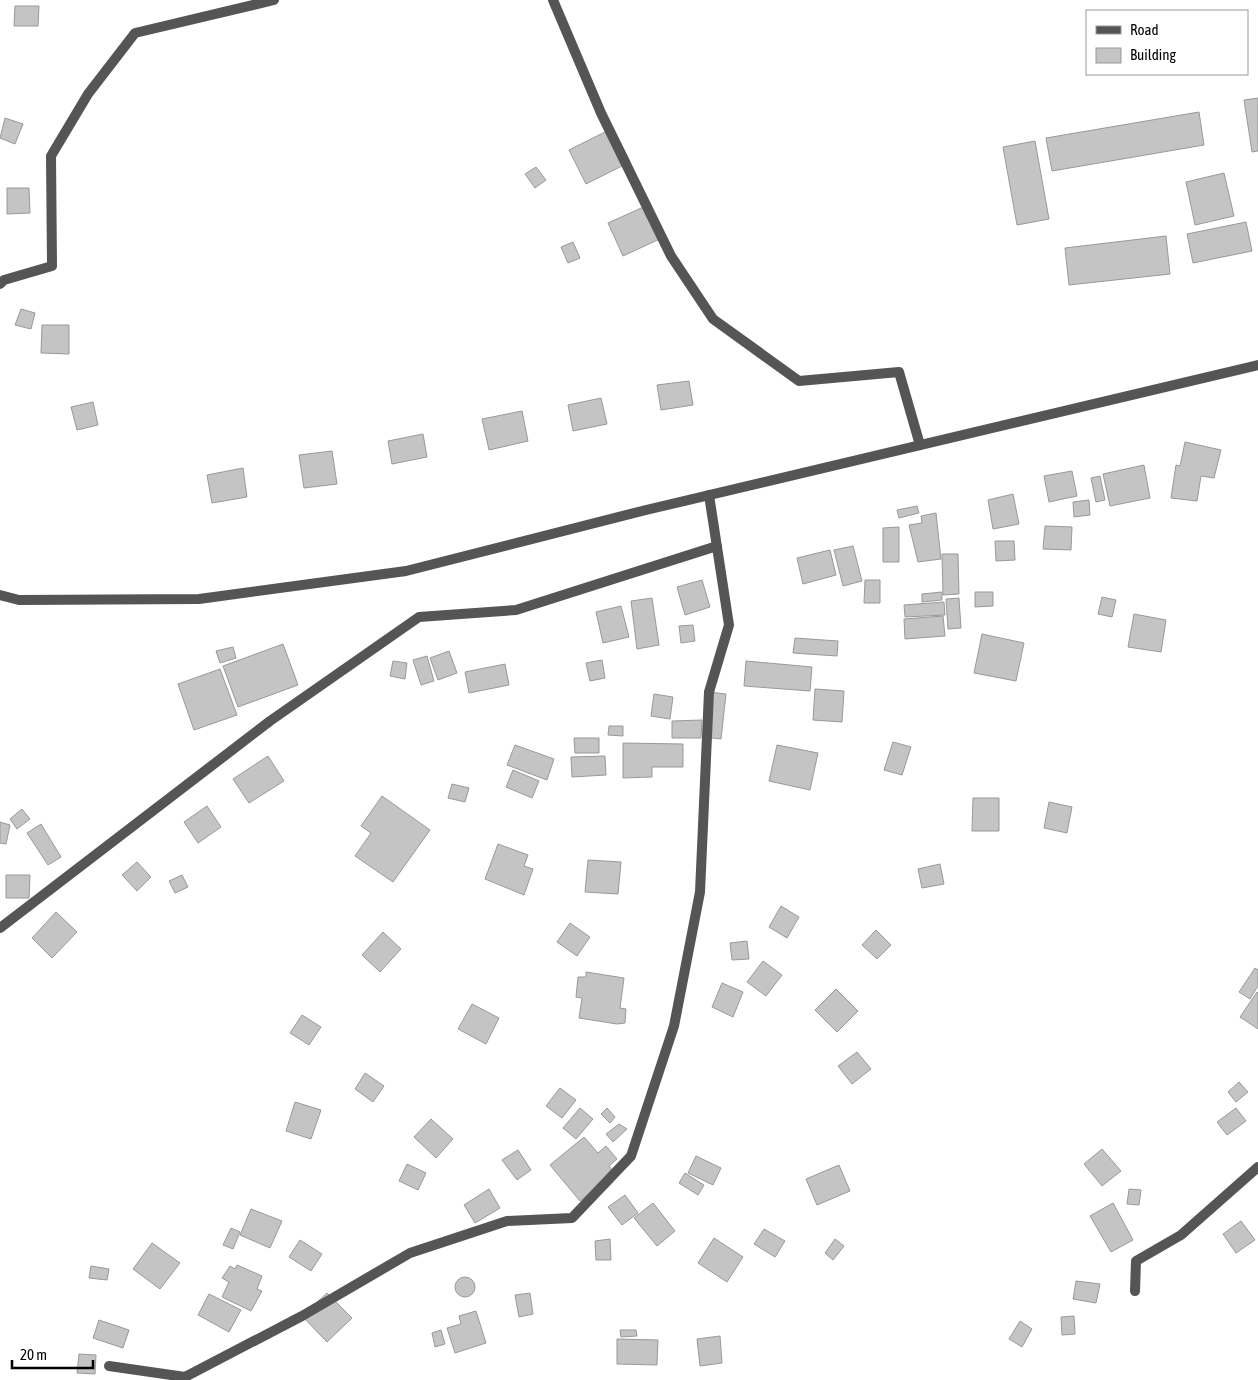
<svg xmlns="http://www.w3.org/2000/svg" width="1258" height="1380" font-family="'Asap Condensed',sans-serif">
  <rect width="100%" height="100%" fill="#fff"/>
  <path fill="#c4c4c4" stroke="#999" d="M15,6H39L38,26H14Z
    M1258,98V151L1252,152L1244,100Z
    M1199,112L1204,145L1052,171L1046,138Z
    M5,118L23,124L15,144L0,138Z
    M613,128L630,162L586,184L569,150Z
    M1035,141L1049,219L1017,225L1003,147Z
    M536,167L546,180L535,188L525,174Z
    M1224,173L1234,216L1195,225L1186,182Z
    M7,188H29L30,213L7,214Z
    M650,204L664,237L623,256L608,223Z
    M1246,222L1252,251L1193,263L1187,234Z
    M1166,236L1170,274L1069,285L1065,248Z
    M573,242L580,258L568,263L561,247Z
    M21,309L35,313L31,329L15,325Z
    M42,325H69V354L41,353Z
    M689,381L693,405L661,410L657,385Z
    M601,398L607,424L573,431L568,405Z
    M93,402L98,425L77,430L71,407Z
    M522,411L528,441L489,450L482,419Z
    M423,434L427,457L392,464L388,441Z
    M1185,442L1221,450L1214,478L1201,476L1197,501L1171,498L1176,465L1180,466Z
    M332,451L337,484L304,488L299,455Z
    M1144,465L1150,498L1110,506L1103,474Z
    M243,468L247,497L212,503L207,475Z
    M1072,471L1077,496L1049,502L1044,476Z
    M1100,476L1105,500L1096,502L1091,478Z
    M1013,494L1019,524L993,529L988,500Z
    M1089,500L1090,515L1074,517L1073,502Z
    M917,506L919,513L899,518L897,510Z
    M936,513L941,559L918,562L909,525L922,523L921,516Z
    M1045,526L1072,527L1071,550L1043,549Z
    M899,527V562H883V528Z
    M995,541H1014L1015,560L996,561Z
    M853,546L862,581L843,586L834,550Z
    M830,550L836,575L803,584L797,558Z
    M942,554H958L959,594L943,595Z
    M702,580L710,607L685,615L677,587Z
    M865,580H880V603H864Z
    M942,592V600L922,602V594Z
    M975,592H993V606L975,607Z
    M1102,597L1116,600L1112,617L1098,614Z
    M652,598L659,645L637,649L631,601Z
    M959,598L961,628L948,629L946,599Z
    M944,602L945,615L905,617L904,605Z
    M621,606L629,637L603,643L596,612Z
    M1134,614L1166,620L1161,652L1128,647Z
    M943,616L945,636L905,639L904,619Z
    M693,625L695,641L681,643L679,626Z
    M982,634L1024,643L1016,681L974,673Z
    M795,638L838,641L837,656L793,653Z
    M283,644L298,685L238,707L223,666Z
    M233,647L236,658L220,663L216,651Z
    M449,651L457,673L438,680L430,658Z
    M427,656L434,681L421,685L413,660Z
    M602,660L605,678L590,681L586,663Z
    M393,661L407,663L405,679L390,676Z
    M746,661L812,667L810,691L744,686Z
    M505,664L509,685L469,693L465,672Z
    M220,669L237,715L194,730L178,684Z
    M815,689L844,691L842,722L813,720Z
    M709,692L726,694L721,739L704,737Z
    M654,694L673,697L670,719L651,716Z
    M702,720L701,738H672V721Z
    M609,726H623V736L608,735Z
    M574,738H599V753H575Z
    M893,742L911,747L902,775L884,770Z
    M623,743L683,744V767H652V777L623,778Z
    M515,745L554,759L547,780L507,765Z
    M777,745L818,753L810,790L769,781Z
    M268,756L284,781L249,803L233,779Z
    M605,756L606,775L572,777L571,757Z
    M513,770L539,781L532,798L506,787Z
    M452,784L469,788L465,802L448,798Z
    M382,796L430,830L393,882L355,856L371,833L361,826Z
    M973,798H999V831H972Z
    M1049,802L1072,807L1067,833L1044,828Z
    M207,806L221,827L198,843L184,822Z
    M22,809L30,819L17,829L10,819Z
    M0,822L10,825L6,844L0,843Z
    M41,824L61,857L48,865L27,833Z
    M498,844L528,855L524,866L533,869L524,895L485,879Z
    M588,860L621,862L618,894L585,892Z
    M137,862L151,877L137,891L122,875Z
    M940,864L944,884L922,888L918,869Z
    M6,875H30L29,898H6Z
    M182,875L188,887L175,893L169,881Z
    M781,906L799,917L787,938L769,927Z
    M56,912L77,932L52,958L32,938Z
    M570,923L590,937L577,956L557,942Z
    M876,930L891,945L877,959L862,945Z
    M383,932L401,949L380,972L362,955Z
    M747,941L749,959L732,960L730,943Z
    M763,961L782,975L766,996L747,982Z
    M1255,968L1258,970V986L1250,999L1239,992Z
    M586,972L624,978L620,1008L626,1009L625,1023L617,1024L579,1018L582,998L576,997L578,977H586Z
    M722,983L743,992L733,1017L712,1007Z
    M836,989L858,1011L837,1032L815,1010Z
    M1257,992L1258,993V1029L1240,1017Z
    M472,1004L499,1018L486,1044L458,1029Z
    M302,1015L321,1027L309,1045L290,1033Z
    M857,1052L871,1069L852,1084L838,1066Z
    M365,1073L384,1086L373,1102L355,1089Z
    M1239,1082L1248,1092L1236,1102L1228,1092Z
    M560,1088L576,1100L562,1118L546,1106Z
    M295,1102L321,1110L311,1139L286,1131Z
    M580,1108L593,1119L576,1139L563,1128Z
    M607,1108L615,1117L610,1123L601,1114Z
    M1236,1108L1246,1121L1227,1135L1217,1122Z
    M431,1119L453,1139L436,1158L414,1137Z
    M619,1124L627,1129L613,1142L606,1134Z
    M584,1137L598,1153L606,1146L617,1159L609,1166L614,1173L580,1201L550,1165Z
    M1102,1149L1121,1171L1102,1186L1084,1164Z
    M518,1150L531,1170L517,1180L502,1160Z
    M696,1156L721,1168L713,1185L688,1173Z
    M407,1164L426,1173L418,1190L399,1181Z
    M839,1165L850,1191L817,1205L806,1179Z
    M685,1173L704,1185L698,1195L679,1183Z
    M489,1189L500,1208L475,1223L464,1205Z
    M1129,1189L1141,1190L1139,1205L1127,1204Z
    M625,1195L638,1213L622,1225L608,1207Z
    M653,1203L675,1231L657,1246L634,1218Z
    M1113,1203L1133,1240L1111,1252L1090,1216Z
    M251,1209L282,1221L270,1248L240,1235Z
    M1241,1221L1255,1240L1236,1253L1223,1234Z
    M231,1228L240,1232L233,1249L223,1245Z
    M764,1229L785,1241L775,1257L754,1244Z
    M714,1238L743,1257L727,1282L698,1263Z
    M610,1239L611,1260H596L595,1241Z
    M835,1239L844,1246L833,1260L825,1253Z
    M300,1240L322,1254L311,1271L289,1257Z
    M152,1243L180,1263L160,1289L133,1269Z
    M237,1265L262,1276L257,1289L262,1291L251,1311L222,1297L229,1282L222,1278L230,1266L235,1269Z
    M91,1266L109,1269L107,1280L89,1278Z
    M455 1287a10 10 0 1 1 20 0a10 10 0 1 1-20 0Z
    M1076,1281L1100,1284L1096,1303L1073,1299Z
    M327,1293L352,1318L327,1342L302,1316Z
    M530,1293L533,1314L519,1317L515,1295Z
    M209,1294L241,1310L229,1332L198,1315Z
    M476,1311L486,1343L455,1353L447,1328L461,1324L459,1316Z
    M1074,1316L1075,1334L1062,1335L1061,1317Z
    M99,1320L129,1330L123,1348L93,1338Z
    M1020,1321L1032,1329L1022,1347L1009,1339Z
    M441,1330L445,1344L435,1347L432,1333Z
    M620,1330H636L637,1336L621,1337Z
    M720,1336L722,1363L700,1366L697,1339Z
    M617,1339L658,1340L657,1365L617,1364Z
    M79,1354L96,1355L95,1374L77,1373Z"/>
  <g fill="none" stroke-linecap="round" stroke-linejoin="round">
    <path stroke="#555" stroke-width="10" d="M553,0L601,113L671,256L713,319L799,381L899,372L920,445
      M0,284L4,280L52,266L51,156L88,94L135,33L274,0
      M0,928L270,721L419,617L516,610L717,546
      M1135,1291L1136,1261L1181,1235L1258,1167
      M109,1366L185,1377L302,1316L410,1253L507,1221L572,1218L631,1156L674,1026L700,892L709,692L729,625L709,495"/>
    <path stroke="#555" stroke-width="10" d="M0,595L19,600L199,599L406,571L646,510L1258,365"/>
  </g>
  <rect x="1086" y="10" width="162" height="65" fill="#ffffff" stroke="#999999"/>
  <rect x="1096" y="26" width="25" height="8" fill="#555555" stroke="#999999"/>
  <text x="1130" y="35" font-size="15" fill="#000000">Road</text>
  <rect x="1096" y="48" width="25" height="15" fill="#c4c4c4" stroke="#999999"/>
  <text x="1130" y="60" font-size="15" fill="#000000">Building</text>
  <path d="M12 1360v8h81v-8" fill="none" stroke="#000000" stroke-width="2.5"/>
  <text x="20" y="1360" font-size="15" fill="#000000" stroke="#ffffff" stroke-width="4" paint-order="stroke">20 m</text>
</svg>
